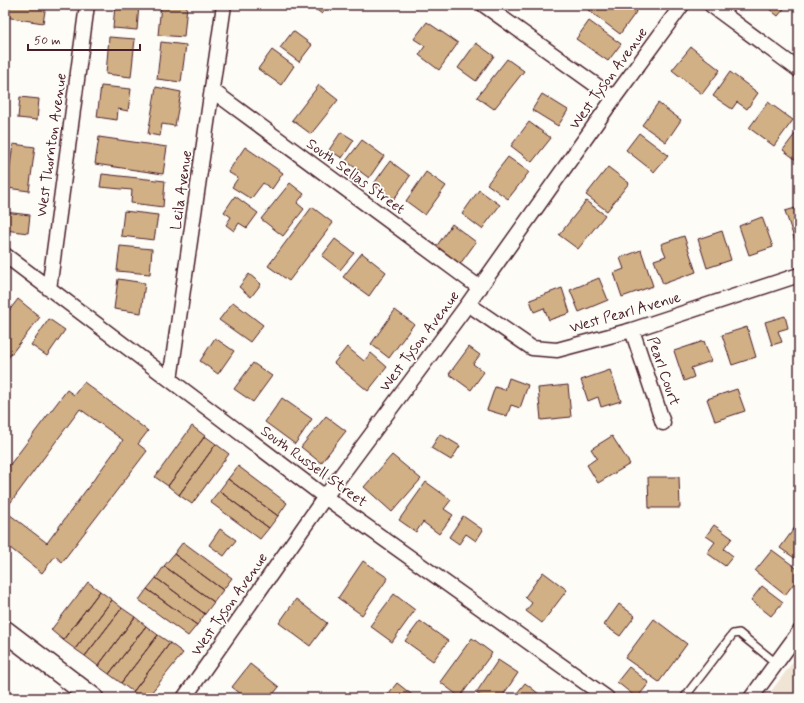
<svg xmlns="http://www.w3.org/2000/svg" width="804" height="703" font-family="Mynerve,sans-serif">
  <rect width="100%" height="100%" fill="#fdfcf7"/>
  <filter id="ink" filterUnits="userSpaceOnUse"><feTurbulence type="fractalNoise" baseFrequency=".025" numOctaves="2"/><feDisplacementMap in="SourceGraphic" scale="8" xChannelSelector="R" yChannelSelector="G"/><feConvolveMatrix kernelMatrix="1 2 1 2 8 2 1 2 1" color-interpolation-filters="sRGB"/></filter>
  <g filter="url(#ink)">
    <path fill="#f0e5d5" d="M799,654V698H767L769,694Z"/>
    <path fill="#d2b085" stroke="#4a1f2b" d="M5,5H46L43,23L5,17Z
      M115,5H139L137,30L113,28Z
      M161,5H187L184,37L158,35Z
      M310,5H329L322,14Z
      M591,5H634L639,8L620,34L588,10Z
      M764,5H787L778,16Z
      M589,21L621,44L608,61L576,39Z
      M427,22L458,43L439,70L419,55L425,46L414,39Z
      M293,31L312,45L299,62L280,48Z
      M109,37L135,39L131,77L106,74Z
      M161,42L186,45L181,82L157,79Z
      M476,43L494,56L476,81L458,68Z
      M691,47L720,70L702,94L672,70Z
      M272,50L294,66L281,85L258,69Z
      M507,59L524,71L494,109L477,97Z
      M730,72L758,93L747,109L737,102L732,109L713,96Z
      M319,85L338,100L311,134L292,120Z
      M101,86L131,89L128,111L118,109L117,120L97,117Z
      M156,87L181,92L175,126L162,124L160,136L148,134Z
      M542,94L568,110L558,126L532,110Z
      M20,97L39,99L37,120L18,118Z
      M768,102L793,120L774,146L749,128Z
      M658,103L681,120L666,142L642,125Z
      M529,122L551,138L532,162L511,146Z
      M341,132L354,140L342,158L329,150Z
      M639,133L668,155L654,172L626,150Z
      M795,134L799,138V162L783,150Z
      M99,137L167,147L163,174L95,164Z
      M362,140L384,156L369,178L346,161Z
      M13,144L35,147L29,191L7,188Z
      M245,147L283,173L272,189L263,183L251,199L232,187L238,178L228,172Z
      M508,157L529,172L508,199L487,184Z
      M390,161L410,176L394,199L373,185Z
      M608,167L629,183L607,211L586,195Z
      M426,172L446,186L425,215L406,201Z
      M102,174L165,181L163,207L131,203L132,190L100,187Z
      M290,183L304,194L297,203L304,209L283,236L261,219Z
      M479,190L500,205L482,229L462,214Z
      M235,196L258,213L247,228L239,223L234,231L226,225L231,217L224,212Z
      M586,201L605,215L578,249L559,235Z
      M312,207L333,223L289,281L268,266Z
      M799,207V240L795,241L785,211Z
      M124,211L158,215L154,240L121,236Z
      M5,212L30,215L28,233L5,230Z
      M762,217L773,247L749,255L739,226Z
      M452,224L476,242L460,264L436,247Z
      M722,231L731,260L707,268L698,239Z
      M684,236L696,272L663,284L654,260L666,256L661,244Z
      M335,239L354,253L340,270L322,256Z
      M120,246L152,249L150,274L117,271Z
      M641,250L653,286L622,297L614,273L624,269L620,258Z
      M362,253L386,272L369,296L343,277Z
      M249,274L261,284L251,297L239,287Z
      M599,278L608,300L579,312L570,290Z
      M118,279L145,283L141,313L114,309Z
      M562,288L570,313L549,320L544,308L534,312L530,300Z
      M18,299L40,317L5,362V316Z
      M233,302L263,325L250,342L219,320Z
      M395,310L414,324L389,358L371,344Z
      M785,316L788,328L778,331L782,342L772,345L765,322Z
      M49,319L65,330L47,356L31,345Z
      M747,327L756,357L732,365L722,335Z
      M215,338L234,351L218,374L200,361Z
      M704,341L711,361L691,368L694,377L684,381L674,351Z
      M347,347L364,361L371,353L387,367L368,391L334,363Z
      M469,347L480,355L473,364L484,372L471,390L449,374Z
      M253,363L272,376L253,402L234,389Z
      M610,370L621,401L601,407L598,397L588,401L581,380Z
      M509,378L528,385L520,408L511,405L507,416L487,410L495,387L505,390Z
      M84,382L148,431L138,444L147,451L62,562L55,556L42,573L5,544V511L47,543L123,440L80,409L5,510V471L67,390L74,395Z
      M568,385L571,417L541,420L538,388Z
      M737,389L745,411L715,421L707,399Z
      M282,398L312,419L295,444L265,422Z
      M326,416L346,431L321,463L301,447Z
      M192,426L205,436L168,486L155,477Z
      M440,434L460,446L451,460L431,448Z
      M205,436L216,444L179,495L168,486Z
      M612,436L630,464L598,483L587,465L597,458L591,449Z
      M216,444L229,454L192,504L179,495Z
      M392,455L421,479L392,512L364,487Z
      M238,466L287,503L278,516L228,479Z
      M648,477H679L680,508H649Z
      M228,479L278,516L269,528L219,491Z
      M426,482L451,500L444,509L453,515L439,534L423,522L416,532L399,520Z
      M219,491L269,528L260,539L210,502Z
      M463,516L483,530L476,541L466,534L459,544L449,537Z
      M714,525L732,538L724,549L733,556L725,566L707,553L715,542L706,536Z
      M796,526L799,528V561L780,548Z
      M220,529L236,540L224,556L209,545Z
      M183,542L232,578L223,590L174,554Z
      M772,550L799,570V577L785,595L755,571Z
      M174,554L223,590L214,602L164,566Z
      M363,561L388,578L362,615L338,598Z
      M164,566L214,602L205,614L156,578Z
      M543,572L567,590L542,623L526,611L532,603L525,597Z
      M156,578L205,614L197,625L147,589Z
      M88,582L100,591L63,640L51,630Z
      M762,586L783,602L771,616L751,600Z
      M147,589L197,625L188,636L139,600Z
      M100,591L112,600L75,649L63,640Z
      M394,594L415,610L392,642L370,626Z
      M296,599L327,623L310,646L279,623Z
      M112,600L122,608L85,656L75,649Z
      M619,604L635,616L620,636L604,625Z
      M122,608L135,617L98,666L85,656Z
      M135,617L146,626L109,674L98,666Z
      M654,619L687,644L659,682L625,658Z
      M420,621L448,641L433,661L405,641Z
      M146,626L158,635L121,683L109,674Z
      M158,635L170,643L133,692L121,683Z
      M472,638L492,653L460,697L440,682Z
      M170,643L183,653L147,698H141L133,692Z
      M498,660L518,673L501,698H484L476,693Z
      M250,664L279,687L270,698H246L232,687Z
      M629,667L649,683L637,698L617,682Z
      M397,683L416,698H385Z
      M525,683L544,698H513Z"/>
    <g fill="none" stroke-linecap="round" stroke-linejoin="round">
      <g stroke="#4a1f2b" stroke-width="10">
        <path id="lane" d="M684,698L733,634L739,633L776,663"/>
      </g>
      <g stroke="#4a1f2b" stroke-width="17">
        <path id="street" d="M484,5L614,98
          M711,5L799,70
          M213,91L480,288
          M5,255L325,497L607,698
          M49,289L87,5
          M468,304L532,348L557,350L632,330L799,275
          M632,330L663,423
          M170,380L224,5
          M184,698L325,497L468,304L614,98L682,5
          M751,698L799,632"/>
      </g>
      <g stroke="#4a1f2b" stroke-width="23">
        <path id="secondary" d="M5,631L93,698"/>
      </g>
      <use href="#lane" stroke="#fdfcf7" stroke-width="7"/>
      <use href="#street" stroke="#fdfcf7" stroke-width="14"/>
      <use href="#secondary" stroke="#fdfcf7" stroke-width="20"/>
    </g>
  </g>
  <g text-anchor="middle" stroke-width="3.5" stroke-linejoin="round" paint-order="stroke">
    <g font-size="15" fill="#4a1f2b" stroke="#fdfcf7">
      <text transform="translate(608 78) rotate(-54)" y="5">West Tyson Avenue</text>
      <text transform="translate(51 145) rotate(-82)" y="5">West Thornton Avenue</text>
      <text transform="translate(356 176) rotate(36)" y="5">South Sellas Street</text>
      <text transform="translate(181 190) rotate(-82)" y="5">Leila Avenue</text>
      <text transform="translate(625 312) rotate(-16)" y="5">West Pearl Avenue</text>
      <text transform="translate(419 341) rotate(-53)" y="5">West Tyson Avenue</text>
      <text transform="translate(664 371) rotate(71)" y="5">Pearl Court</text>
      <text transform="translate(314 466) rotate(36)" y="5">South Russell Street</text>
      <text transform="translate(229 604) rotate(-55)" y="5">West Tyson Avenue</text>
    </g>
  </g>
  <rect width="804" height="703" fill="none" stroke="#fdfcf7" stroke-width="20"/>
  <rect x="10" y="10" width="784" height="683" fill="none" stroke="#4a1f2b" stroke-width="1.5" filter="url(#ink)"/>
  <path d="M28 44v6h112v-6" fill="none" stroke="#4a1f2b" stroke-width="2"/>
  <text x="34" y="44" font-size="12" fill="#4a1f2b" stroke="#fdfcf7" stroke-width="3" paint-order="stroke">50 m</text>
</svg>
